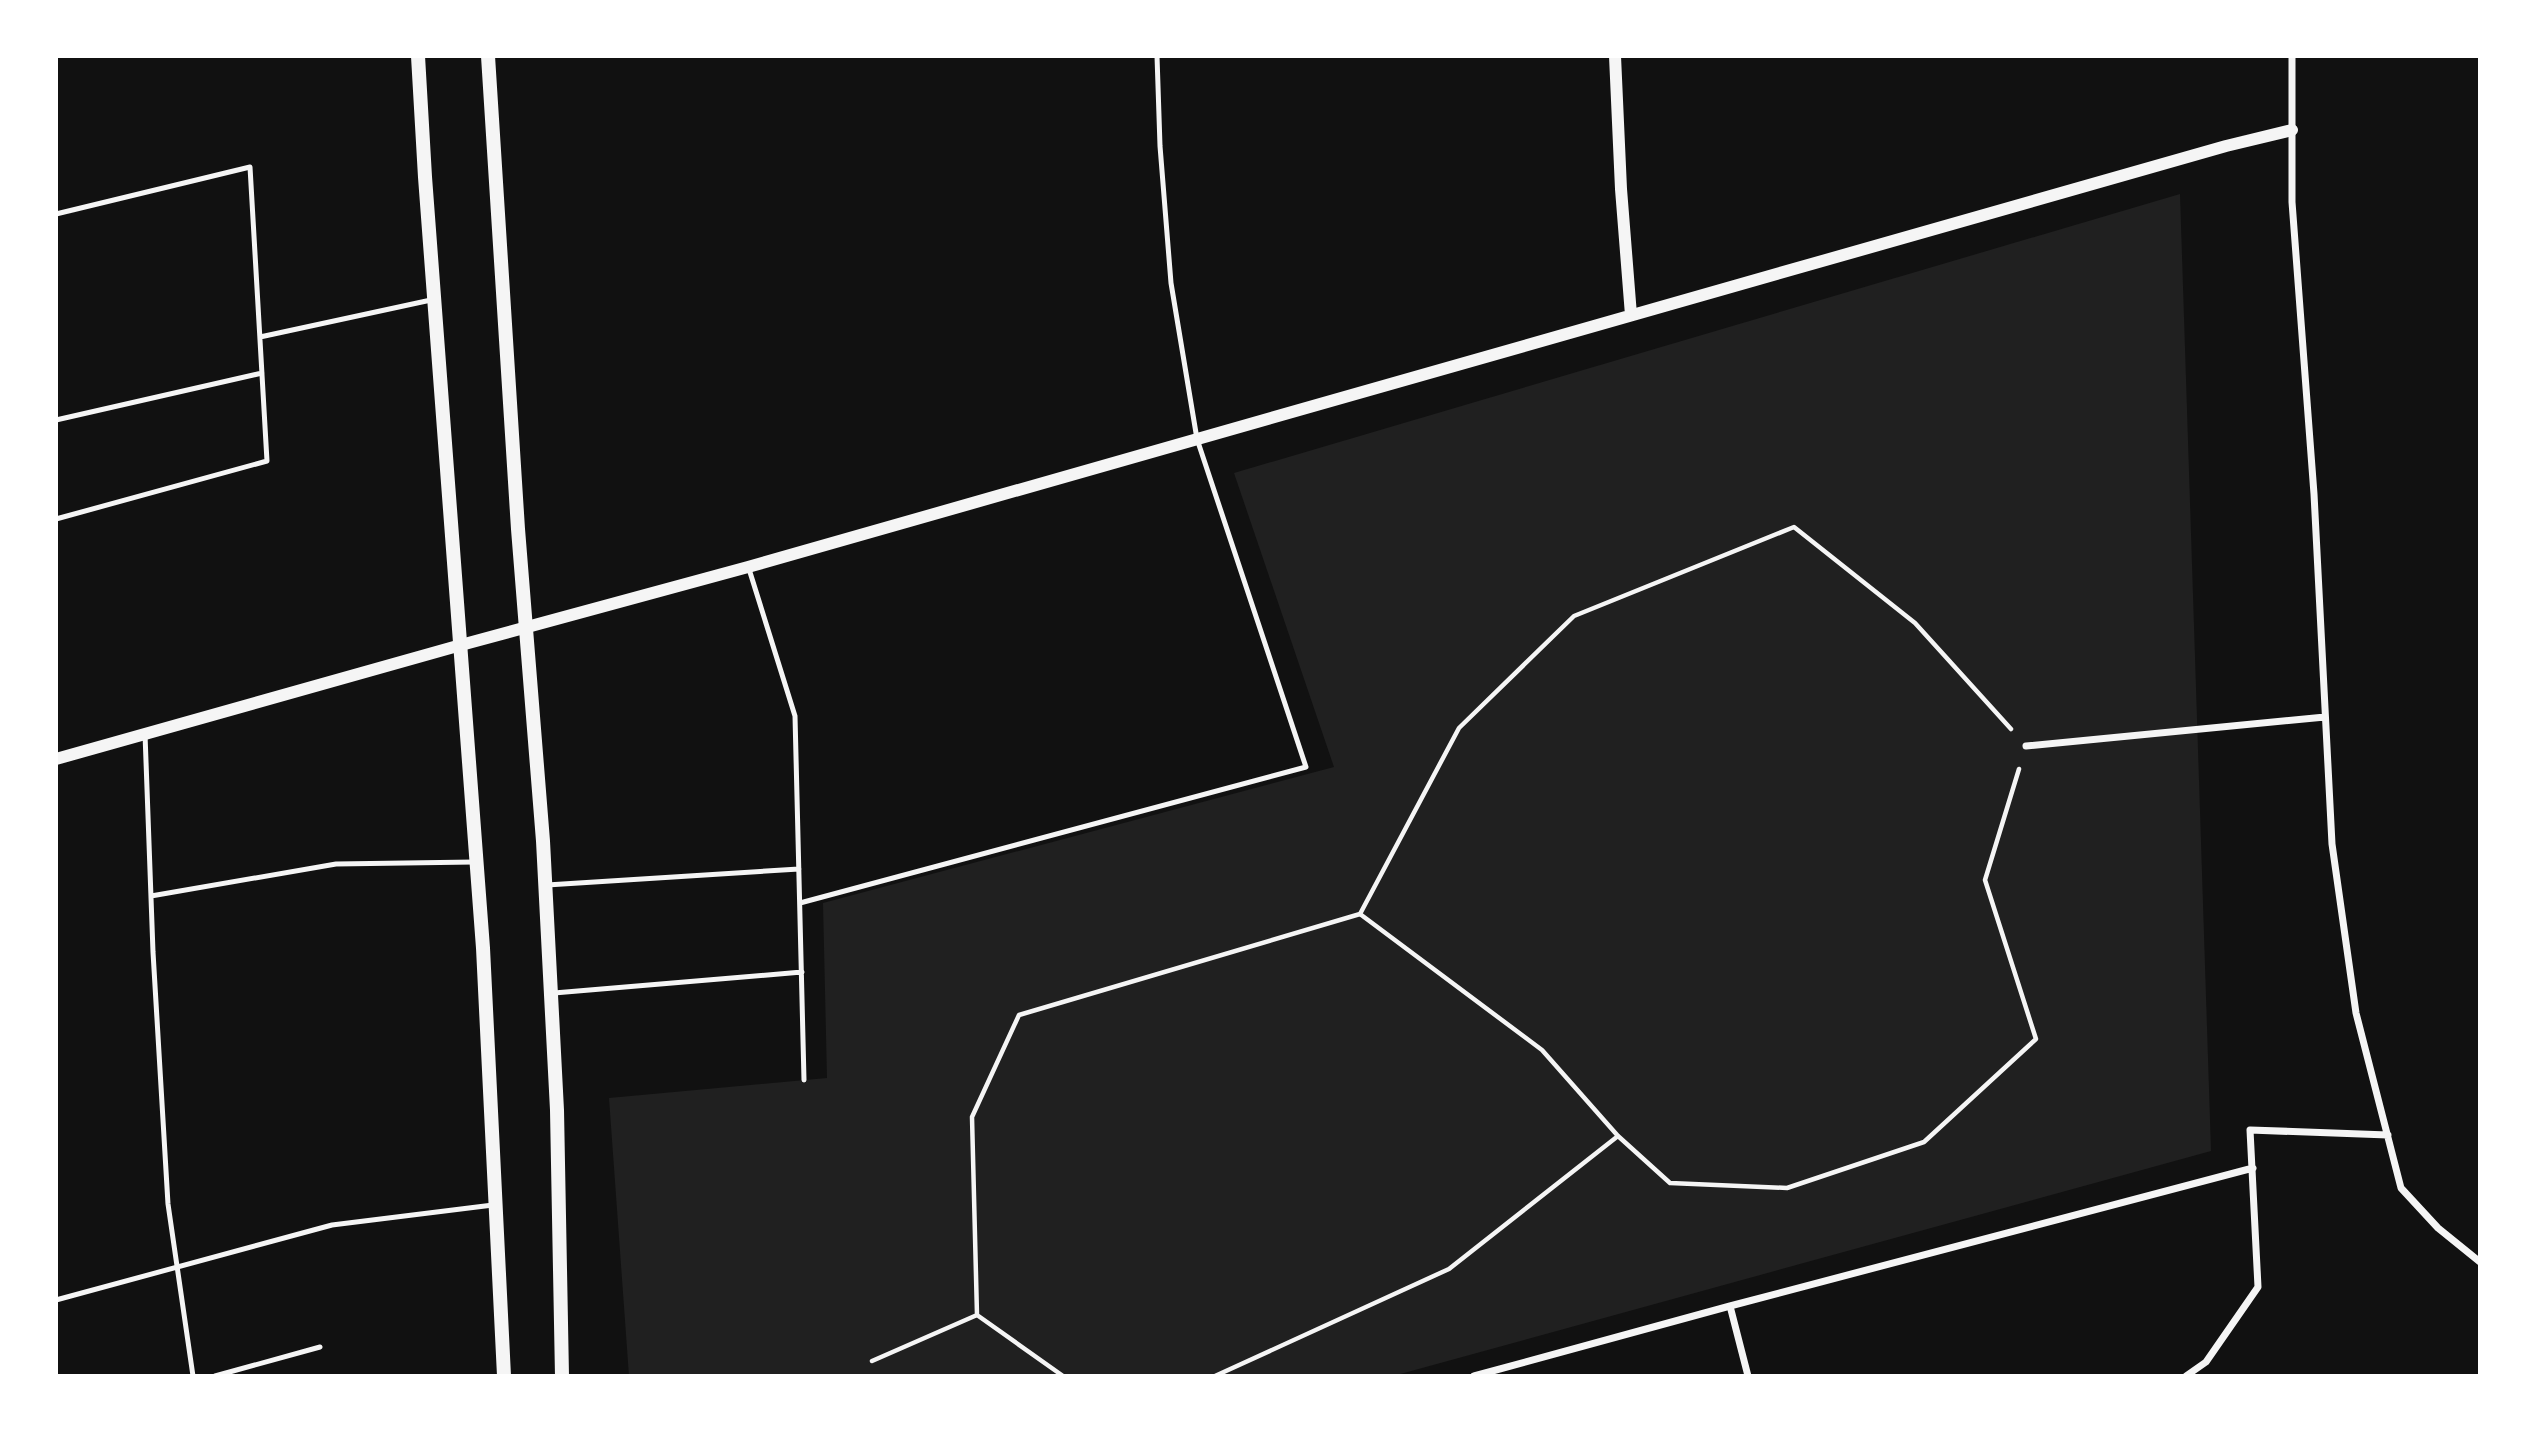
<svg xmlns="http://www.w3.org/2000/svg" width="2536" height="1432" font-family="Cabin,sans-serif">
  <rect width="100%" height="100%" fill="#111"/>
  <path fill="#202020" d="M2180,194L2211,1151L1393,1376H629L609,1098L827,1078L823,903L1334,767L1234,473Z"/>
  <g fill="none" stroke-linecap="round" stroke-linejoin="round">
    <path stroke="#f5f5f5" stroke-width="4.5" d="M1360,914L1542,1050L1618,1136L1670,1183L1787,1188L1924,1142L2036,1039L1985,880L2019,769
      M977,1315L1063,1376
      M872,1361L977,1315L972,1117L1019,1015L1360,914L1459,728L1574,616L1794,527L1915,623L2011,729
      M1215,1376L1449,1269L1618,1136"/>
    <path stroke="#f5f5f5" stroke-width="5" d="M56,214L250,167L267,461L56,519
      M260,337L431,300
      M56,420L262,373
      M749,569L795,716L804,1080
      M145,734L153,952L168,1204L193,1376
      M547,885L799,869
      M151,896L336,864L474,862
      M800,903L1306,767L1197,439L1171,283L1160,146L1157,56
      M554,993L802,972
      M56,1300L332,1225L493,1205
      M215,1376L320,1347"/>
    <path stroke="#f5f5f5" stroke-width="7" d="M2292,56V202L2314,494L2332,844L2356,1013L2401,1188L2438,1228L2480,1262
      M2026,746L2325,717
      M1474,1376L1730,1306
      M1748,1376L1730,1306L2253,1168
      M2186,1376L2206,1362L2258,1287L2250,1130L2388,1135"/>
    <path stroke="#f5f5f5" stroke-width="12" d="M1615,56L1621,189L1631,315
      M56,759L461,645L748,567L2226,146L2292,130"/>
    <path stroke="#f5f5f5" stroke-width="14" d="M418,56L425,177L483,948L504,1376
      M488,56L518,529L543,841L557,1110L562,1376"/>
  </g>
  <rect width="2536" height="1432" fill="none" stroke="#ffffff" stroke-width="116"/>
</svg>
